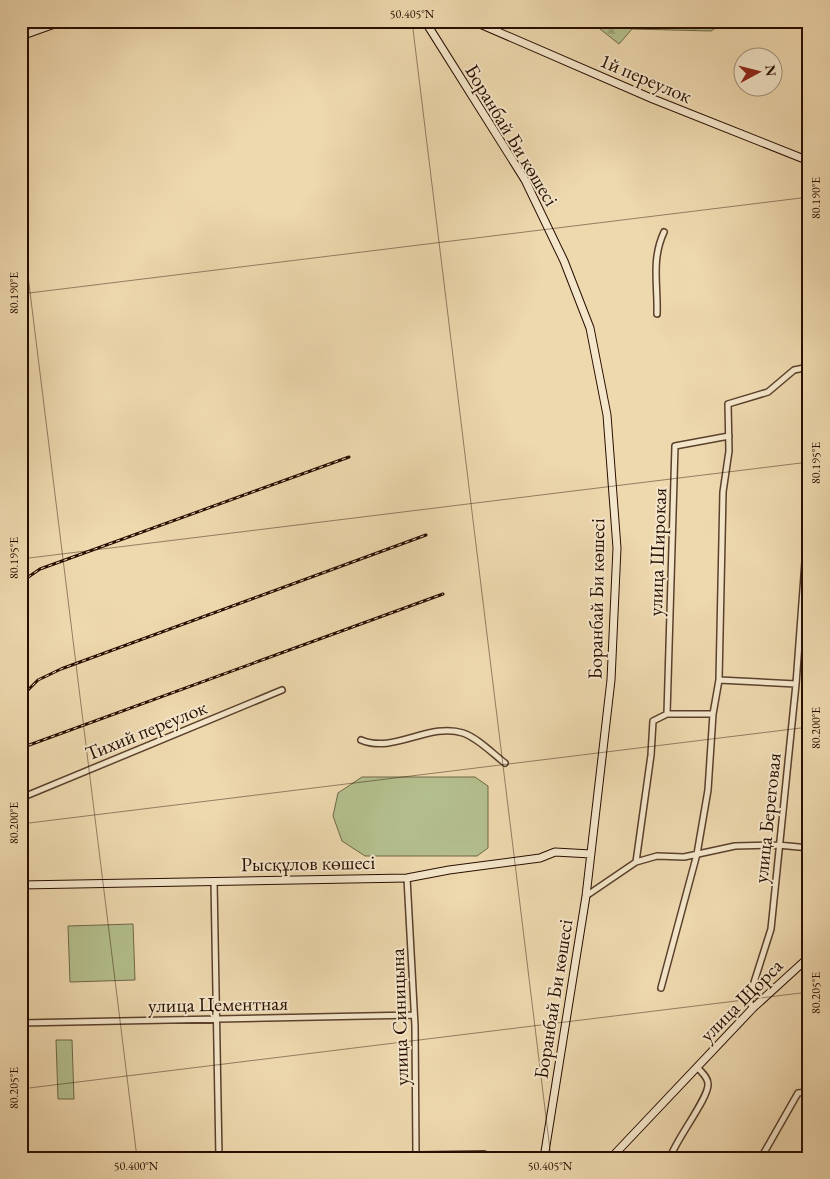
<svg xmlns="http://www.w3.org/2000/svg" width="830" height="1179" font-family="'EB Garamond',serif">
  <defs>
    <pattern id="forest-firs" width="22" height="20" patternUnits="userSpaceOnUse" patternTransform="scale(1.25)"><rect width="22" height="20" fill="#b4c08e"/><path d="M5 1l3.5 6h-7zM16 11l3.5 6h-7z" fill="#9ba479"/></pattern>
  </defs>
  <rect width="100%" height="100%" fill="#eed8ae"/>
  <filter id="stains"><feTurbulence type="fractalNoise" baseFrequency=".004" numOctaves="4"/><feColorMatrix values="0 0 0 0 .2 0 0 0 0 .09 0 0 0 0 .02 0 0 0 .5 -.17"/></filter>
  <radialGradient id="worn" r=".72"><stop offset=".6" stop-color="#630" stop-opacity="0"/><stop offset="1" stop-color="#630" stop-opacity=".3"/></radialGradient>
  <path fill="url(#forest-firs)" stroke="#6e6747" d="M590,21H727L711,31L632,29L619,44Z"/>
  <path fill="#b4c08e" stroke="#6e6747" d="M362,777H475L488,786V848L477,856H365L342,841L333,816L338,793Z
    M133,924L135,980L70,982L68,926Z
    M56,1040H72L74,1099H58Z"/>
  <g fill="none" stroke-linecap="round" stroke-linejoin="round">
    <g stroke="#5a402c" stroke-width="8">
      <path id="street" d="M657,314C658,285 651,260 664,232
        M719,680L796,684
        M667,714L675,446L729,436
        M361,740C394,754 429,722 463,733C478,738 493,754 505,763
        M21,798L282,690
        M636,862L651,755L653,721L667,714H713
        M407,878L415,1026L416,1155
        M214,881L219,1158
        M586,896L636,862L657,856L684,857L735,846L778,845L809,848
        M661,988L697,854L708,790L713,714L719,680L723,492L729,451L728,404L768,392L794,370L809,367
        M753,1008L750,1003V995L771,929L796,684L809,508
        M21,1023L414,1015
        M212,1158L484,1154
        M670,1158C676,1139 709,1098 708,1084C708,1077 702,1073 698,1068
        M761,1158L798,1093L809,1092"/>
    </g>
    <g stroke="#280e00" stroke-width="9">
      <path id="secondary" d="M425,21L525,180L564,261L590,328L607,415L617,548L611,680L586,896L544,1158
        M473,21L653,99L809,161
        M21,28L39,21
        M21,36L63,21
        M21,885L407,878L449,870L540,858L555,852L591,854
        M611,1158L753,1008L809,957"/>
    </g>
    <use href="#street" stroke="#f4e6ca" stroke-width="5"/>
    <use href="#secondary" stroke="#f4e6ca" stroke-width="7"/>
    <g stroke="#280e00" stroke-width="3">
      <path id="rail" d="M21,582L40,569L349,457
        M21,697L38,680L61,669L426,535
        M21,748L443,594"/>
    </g>
    <use href="#rail" stroke="#f4e6ca" stroke-width="1" stroke-dasharray="4" stroke-linecap="butt"/>
  </g>
  <path fill="none" stroke="#280e00" stroke-width="1" stroke-opacity="0.45" d="M412,21L551,1158M21,29L83,21M21,219L137,1158M21,294L809,197M21,559L809,462M21,824L809,727M21,1089L809,992"/>
  <g text-anchor="middle" stroke-width="4" stroke-linejoin="round" paint-order="stroke">
    <g font-size="20" fill="#280e00" stroke="#f4e6ca">
      <text transform="translate(646 78) rotate(23)" y="7">1й переулок</text>
      <text transform="translate(512 135) rotate(59)" y="7">Боранбай Би көшесі</text>
      <text transform="translate(657 552) rotate(-88)" y="7">улица Широкая</text>
      <text transform="translate(596 599) rotate(-89)" y="7">Боранбай Би көшесі</text>
      <text transform="translate(146 730) rotate(-22)" y="7">Тихий переулок</text>
      <text transform="translate(767 818) rotate(-84)" y="7">улица Береговая</text>
      <text transform="translate(308 863) rotate(-1)" y="7">Рысқұлов көшесі</text>
      <text transform="translate(553 999) rotate(-81)" y="7">Боранбай Би көшесі</text>
      <text transform="translate(741 1000) rotate(-45)" y="7">улица Щорса</text>
      <text transform="translate(218 1004) rotate(-1)" y="7">улица Цементная</text>
      <text transform="translate(399 1017) rotate(-92)" y="7">улица Синицына</text>
    </g>
  </g>
  <rect width="830" height="1179" fill="none" stroke="#eed8ae" stroke-width="55"/>
  <g transform="translate(758 72) rotate(83)"><circle r="24" fill="#f4e6ca" stroke="#a29079"/>
  <path d="M0-4L9 19L0 12L-9 19Z" fill="#8f2418"/>
  <text y="-8" font-size="14" font-weight="bold" text-anchor="middle" fill="#280e00">N</text>
  </g>
  <rect x="28" y="28" width="774" height="1124" fill="none" stroke="#280e00" stroke-width="2"/>
  <g font-size="12" text-anchor="middle" fill="#280e00">
    <text x="412" y="18">50.405°N</text>
    <text transform="translate(816 198) rotate(-90)" y="4">80.190°E</text>
    <text transform="translate(14 293) rotate(-90)" y="4">80.190°E</text>
    <text transform="translate(816 463) rotate(-90)" y="4">80.195°E</text>
    <text transform="translate(14 558) rotate(-90)" y="4">80.195°E</text>
    <text transform="translate(816 728) rotate(-90)" y="4">80.200°E</text>
    <text transform="translate(14 823) rotate(-90)" y="4">80.200°E</text>
    <text transform="translate(816 993) rotate(-90)" y="4">80.205°E</text>
    <text transform="translate(14 1088) rotate(-90)" y="4">80.205°E</text>
    <text x="136" y="1170">50.400°N</text>
    <text x="550" y="1170">50.405°N</text>
  </g>
  <rect width="100%" height="100%" filter="url(#stains)"/>
  <rect width="100%" height="100%" fill="url(#worn)"/>
</svg>
